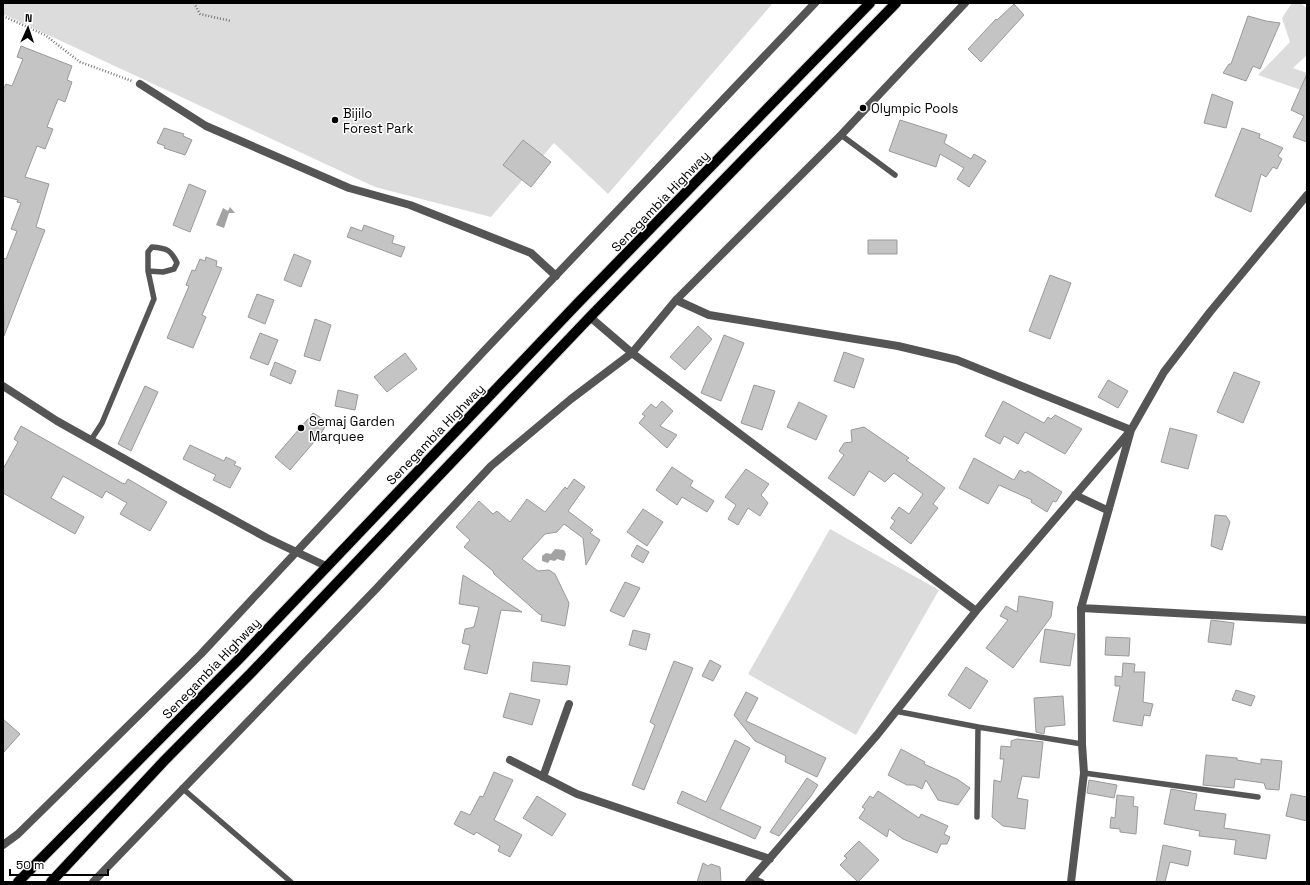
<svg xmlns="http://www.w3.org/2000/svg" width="1310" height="885" font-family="'Space Grotesk',sans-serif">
  <rect width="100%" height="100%" fill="#fff"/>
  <path fill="#dcdcdc" d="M3,3H773L608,194L554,143L491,217L375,187L3,14Z
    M1292,3H1300L1307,8V55L1293,68L1307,73V92L1258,75L1290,42L1282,18Z
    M830,529L939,590L856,735L748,674Z"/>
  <path fill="#a3a3a3" d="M230,207L235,213H229L224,228L216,225L223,208L228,211Z
    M555,549L564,550L566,554L564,561L557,559L555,561L550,560L548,563L542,561V556L546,553L551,554Z"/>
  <path fill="#c4c4c4" stroke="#999" d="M1014,4L1024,15L981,62L968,49L996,19L997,20Z
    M1248,16L1266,21L1280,23L1260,69L1253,66L1246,81L1223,73L1229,64H1231Z
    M21,46L72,66L67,80L72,82L65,102L58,99L47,127L53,129L45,149L37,146L25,177L49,184L36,227L45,230L4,336L3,258L6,259L17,231L11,229L21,203L17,202L18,200L3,196V90L6,84L12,86L23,59L17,57Z
    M1307,74V142L1293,137L1304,116L1291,110Z
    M1212,94L1233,102L1226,128L1204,123Z
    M900,120L947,135L944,143L971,159L974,154L986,161L969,187L957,179L964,168L940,154L936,167L889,151Z
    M164,128L184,134L183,136L192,140L185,155L164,148L165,146L157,143Z
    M1242,128L1260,134L1259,138L1283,148L1278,156L1282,159L1277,169L1273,167L1266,177L1261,174L1251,212L1215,196Z
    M523,140L551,162L531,187L503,165Z
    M189,184L206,191L190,232L173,225Z
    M364,225L394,236L392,243L405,247L401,257L347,237L351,227L362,231Z
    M868,240H897V254H868Z
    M294,254L311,261L301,287L284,280Z
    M206,257L217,261L216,266L222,268L202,315L206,317L193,348L167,338L189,286L186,285L192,270L195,271L200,259L205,261Z
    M1050,275L1071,283L1050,339L1029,331Z
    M257,294L274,300L265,324L248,317Z
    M315,319L331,325L320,361L304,356Z
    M698,326L712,339L685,370L670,357Z
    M260,333L278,340L268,365L250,358Z
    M724,335L744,343L721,401L701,393Z
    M844,352L864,359L854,388L834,381Z
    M405,353L417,369L387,392L374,377Z
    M275,362L296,371L291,384L270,375Z
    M1234,372L1260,382L1243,423L1217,412Z
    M1108,380L1128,391L1118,408L1098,397Z
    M754,385L775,391L762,430L741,423Z
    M145,386L158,392L131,451L118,444Z
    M338,390L358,395L355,410L335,406Z
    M662,401L673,411L660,426L677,435L667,448L639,423L645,416L642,414L651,404L656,408Z
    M1003,401L1044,423L1048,417L1051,419L1055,415L1082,429L1065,454L1025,432L1018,444L1004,436L1000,444L985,436Z
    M799,402L827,416L816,440L787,427Z
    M313,413L328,422L320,435L290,470L275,457Z
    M21,426L122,483L125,484L128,479L167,502L150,531L120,514L127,503L106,491L102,498L63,476L51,498L84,517L75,534L3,493V469L18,442L14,439Z
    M864,427L909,458L906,460L945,488L933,504L938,508L911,544L890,528L895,521L891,518L899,507L909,514L923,494L894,473L885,482L869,471L854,496L828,478L844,455L839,451L844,443L852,442L851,430Z
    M1170,428L1197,435L1188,469L1161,462Z
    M190,445L224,461L226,457L236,462L234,465L241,468L230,488L213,480L216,475L183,459Z
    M974,458L1014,480L1020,470L1025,473L1028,471L1062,492L1056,502L1053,501L1047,512L1031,502L1032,500L999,485L988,504L959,488Z
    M672,467L693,481L690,486L714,501L707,512L682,497L677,505L656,490Z
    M746,469L769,484L761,495L768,503L760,516L748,508L738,525L728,519L736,505L725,497Z
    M574,479L585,487L568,511L593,530L590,533L600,540L586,565L583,538L564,524L557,532L545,534L522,559L538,571L549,570L555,574L569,603L565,626L541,621L542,615L539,614L494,574L493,571L464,547L470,540L456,527L479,501L493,514L497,511L510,522L527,499L545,512L565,487L567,489Z
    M643,509L663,522L647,546L627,532Z
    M1215,515L1226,516L1230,522L1222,550L1211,546Z
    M637,545L649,552L643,563L631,556Z
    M463,575L522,612L501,610L487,674L464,669L470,645L462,643L465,629L474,627L479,607L459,604Z
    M625,582L640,588L624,617L610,611Z
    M1019,596L1053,602L1051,617L1013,668L986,648L1008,620L1000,616L1006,606L1017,612Z
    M1211,620L1234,623L1231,645L1208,642Z
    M1045,629L1075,634L1070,666L1040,662Z
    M633,630L650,634L646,650L629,645Z
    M1106,637L1130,638L1129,656L1105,655Z
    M710,660L721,666L713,681L702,676Z
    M674,661L693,668L644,790L632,785L655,725L650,722Z
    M533,662L570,666L567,685L531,681Z
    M1123,663L1135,664L1134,672H1145L1143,702L1153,704L1150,716L1144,715L1142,726L1113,721L1120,686H1115V676L1122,677Z
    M966,667L988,681L970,709L948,695Z
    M1236,690L1255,696L1251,706L1232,700Z
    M746,692L758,698L746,721L826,758L817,777L785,762L786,756L755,741L734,715Z
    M510,693L540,700L532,725L503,717Z
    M1063,696L1065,725L1045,727L1044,734L1036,732L1034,698Z
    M3,719L20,734L3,753Z
    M1017,739L1043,742L1039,778L1022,776L1017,798L1028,800L1025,829L1003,826L992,817L994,780L1001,782L1004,759H1000L1001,746L1011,747V741Z
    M735,740L750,748L720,809L761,827L755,839L677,803L682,791L706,802Z
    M901,749L925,762L924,764L957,779L970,788L958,805L938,800L926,780L922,789L914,785H907L888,775Z
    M1206,755L1237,758V760L1261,764V759L1282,761L1279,790L1266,789L1264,783L1235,779L1234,788L1203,785Z
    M494,772L513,780L494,820L522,835L510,857L498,851L500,846L476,832L474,835L454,824L461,811L470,815L480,796L483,797Z
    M807,778L818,785L811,796L779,836L770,832Z
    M1089,780L1117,785L1114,798L1087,793Z
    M1171,789L1197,794L1194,810L1226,814L1224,828L1270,835L1266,859L1234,854L1236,840L1199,836L1200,831L1164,824Z
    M878,791L919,818L921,814L948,826L944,834L950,837L947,844H941L937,853L903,839L889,829L887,837L859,818L865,809L862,807L870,796L873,798Z
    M1291,794L1307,797V821L1286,816Z
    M1117,795L1134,797L1133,806L1138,807L1136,834L1120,832V829L1110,828L1111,817L1115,818Z
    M537,796L566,814L552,836L523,818Z
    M859,841L879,860L858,882L840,865L847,858L844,856Z
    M1163,845L1191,851L1188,866L1170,862L1165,882H1156Z
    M703,863L708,866L711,864L720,867L721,882H697Z"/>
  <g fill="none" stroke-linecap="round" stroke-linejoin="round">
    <g stroke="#dbdbdb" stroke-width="12">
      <path id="primary" d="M18,882L239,659L577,304L870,3
        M51,882L164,761L252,672L590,317L896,3"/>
    </g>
    <path stroke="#777" stroke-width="2.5" stroke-dasharray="1 2" stroke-linecap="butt" d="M194,3L200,14L231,21
      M3,16L45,35L80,62L132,81"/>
    <path stroke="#555" stroke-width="5.5" d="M841,135L895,175
      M91,440L102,423L154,299L148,271V252L152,247C167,248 171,250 177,263L174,269L163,272L148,271
      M895,711L978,727L1082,744
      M1084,773L1258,797
      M182,788L291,882
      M977,817L978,727
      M753,878L762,882"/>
    <path stroke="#555" stroke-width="8" d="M140,84L206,126L349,188L410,205L531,253L556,276
      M676,300L709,315L898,346L957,360L1131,430L1081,608L1082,744L1084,773L1071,882
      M590,317L632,353L976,611
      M3,386L57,421L185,493L267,538L326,566
      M1075,495L1107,510
      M1081,608L1307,620
      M510,760L577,794L770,859
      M543,777L569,704
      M3,845L18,834L201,654L484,351L815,3
      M93,882L376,589L491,466L571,399L632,353L676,300L841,135L965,3
      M749,882L877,735L976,611L1131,430L1164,372L1210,312L1307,195"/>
    <use href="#primary" stroke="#000" stroke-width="10"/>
  </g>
  <g fill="#000" stroke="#fff" stroke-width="1.5">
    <circle cx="863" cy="108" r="4"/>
    <circle cx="335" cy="120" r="4"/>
    <circle cx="301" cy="428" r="4"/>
  </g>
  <g text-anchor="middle" stroke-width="3" stroke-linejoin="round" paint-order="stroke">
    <g font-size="13" fill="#000" stroke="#fff" text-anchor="start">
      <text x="871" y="113">Olympic Pools</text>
      <text x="343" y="118">Bijilo<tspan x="343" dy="15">Forest Park</tspan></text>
      <text x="309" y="426">Semaj Garden<tspan x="309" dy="15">Marquee</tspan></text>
    </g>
    <g font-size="13" fill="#000" stroke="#fff">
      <text transform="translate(660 201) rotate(-46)" y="5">Senegambia Highway</text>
      <text transform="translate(435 434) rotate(-46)" y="5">Senegambia Highway</text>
      <text transform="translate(211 668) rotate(-46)" y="5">Senegambia Highway</text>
    </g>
  </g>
  <rect width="1310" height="885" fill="none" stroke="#000000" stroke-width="8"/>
  <g transform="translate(28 28) rotate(3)" stroke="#ffffff" stroke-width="3" paint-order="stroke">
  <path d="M0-3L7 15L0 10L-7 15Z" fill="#000000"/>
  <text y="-6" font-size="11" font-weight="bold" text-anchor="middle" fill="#000000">N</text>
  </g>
  <path d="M10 869v6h98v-6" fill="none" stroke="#000000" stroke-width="2"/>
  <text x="16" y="869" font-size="12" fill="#000000" stroke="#ffffff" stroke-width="3" paint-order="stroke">50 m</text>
</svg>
